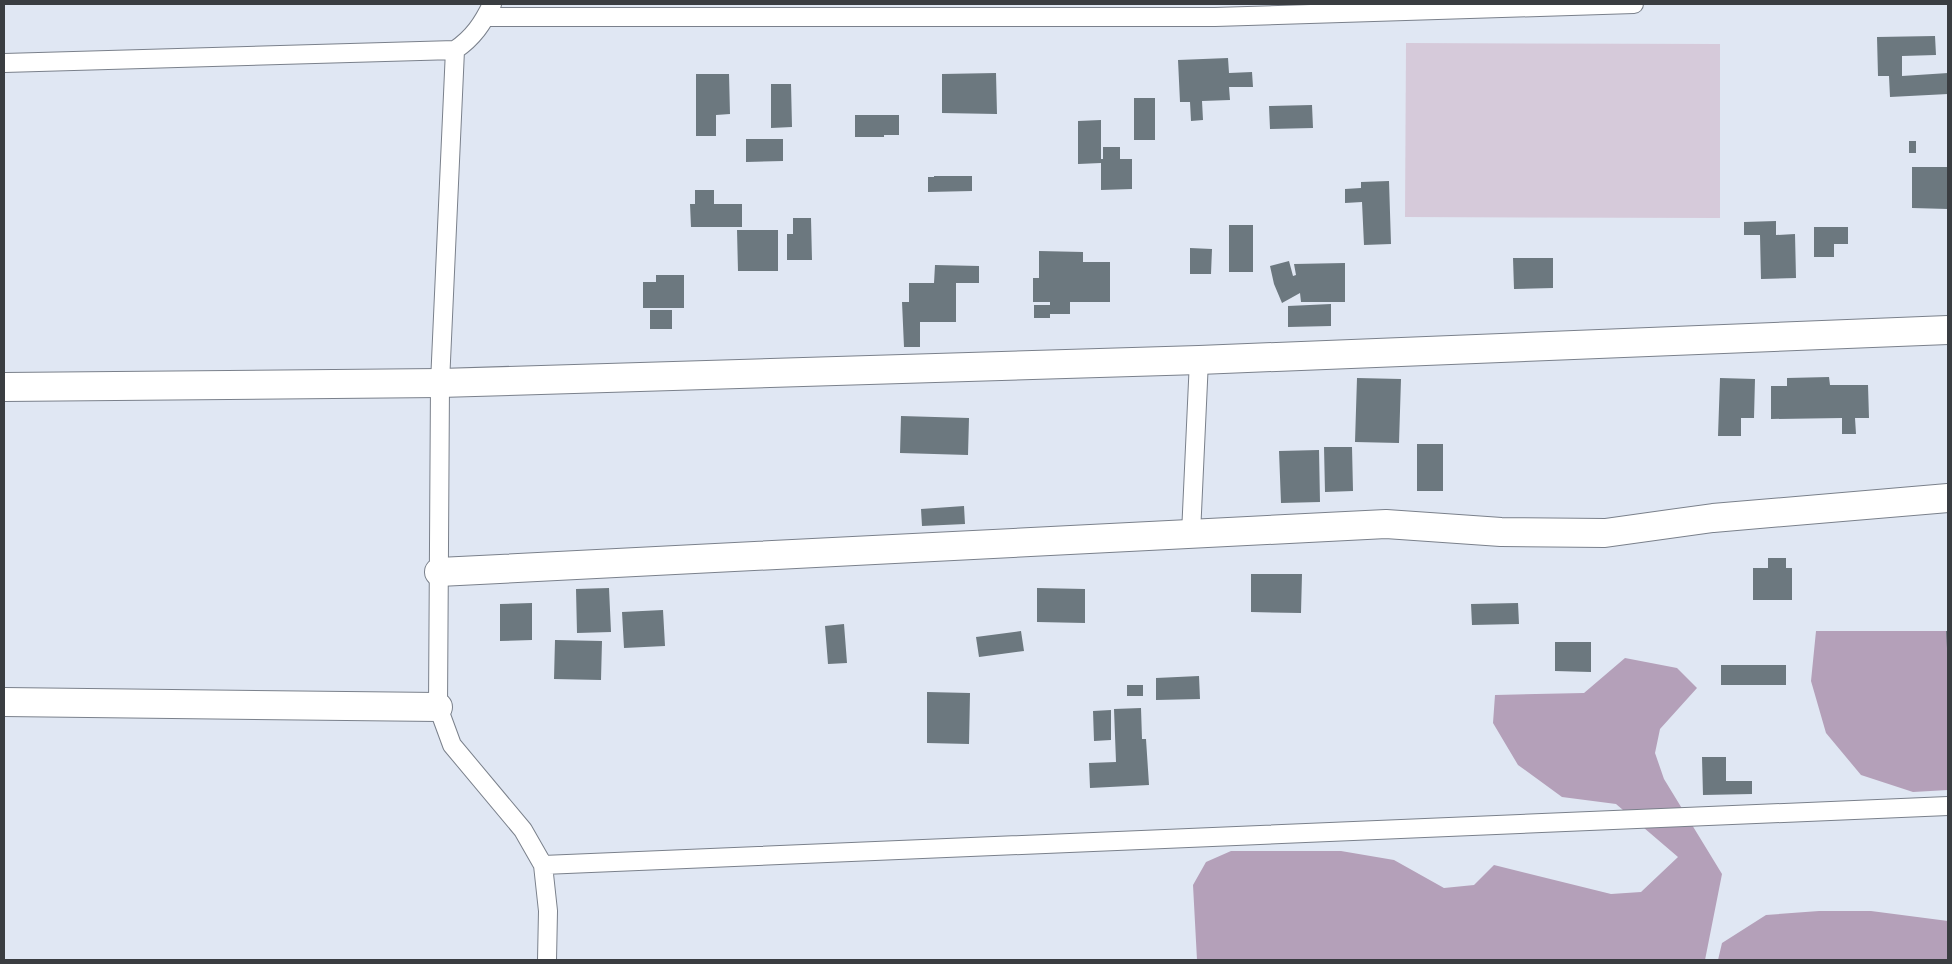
<svg xmlns="http://www.w3.org/2000/svg" width="1952" height="964" font-family="Inter,sans-serif">
  <rect width="100%" height="100%" fill="#e0e7f3"/>
  <path fill="#d6cada" d="M1406,43L1720,44V218L1405,217Z"/>
  <path fill="#b4a0b9" d="M1816,631H1948V790L1913,792L1861,775L1826,733L1811,681Z
    M1625,658L1677,668L1697,688L1660,729L1655,753L1664,779L1722,874L1705,960H1197L1193,885L1206,862L1231,851H1341L1394,860L1444,888L1474,885L1494,865L1611,894L1641,892L1678,857L1616,804L1562,797L1518,765L1493,723L1495,695L1584,693Z
    M1819,911H1871L1948,921V960H1718L1722,943L1766,915Z"/>
  <path fill="#6c787f" d="M1935,36L1936,55L1902,56V76L1948,73V94L1890,97L1889,76H1878L1877,37Z
    M1228,58L1229,73L1252,72L1253,87H1229L1230,100L1202,101L1203,120L1191,121L1190,102H1180L1178,60Z
    M996,73L997,114L942,113V74Z
    M696,74H729L730,114L716,115V136H696Z
    M771,84H791L792,127L771,128Z
    M1134,98H1155V140H1134Z
    M1312,105L1313,128L1270,129L1269,106Z
    M855,115H899V135H884V137H855Z
    M1101,120V159H1103V147H1120V159H1132V189L1101,190V163L1078,164V121Z
    M746,139H783V161L746,162Z
    M1909,141H1916V153H1909Z
    M1912,167H1948V209L1912,208Z
    M934,176H972V191L928,192V177H934Z
    M1389,181L1391,244L1364,245L1362,202L1345,203V189L1361,188V182Z
    M695,190H714V204H742V227H691L690,204H695Z
    M793,218H811L812,260H787V234H793Z
    M1776,221V235L1795,234L1796,278L1761,279L1760,235H1744V222Z
    M1229,225H1253V272H1229Z
    M1814,227H1848V244H1834V257H1814Z
    M737,230H778V271H738Z
    M1190,248L1212,249L1211,274H1190Z
    M1039,251L1083,252V262H1110V302H1070V314H1050V318H1034V305H1050V302H1033V278H1039Z
    M1513,258H1553V288L1514,289Z
    M1289,261L1293,276L1296,275L1294,264L1345,263V302H1301L1300,293L1282,303L1274,284L1270,266Z
    M935,265L979,266V283H956V322H920V347H904L902,302H909V283H934Z
    M656,275H684V308H643V282H656Z
    M1331,304V326L1288,327V306Z
    M650,310H672V329H650Z
    M1829,377L1830,385H1868L1869,418H1855L1856,434H1842V418L1771,419V386H1787V378Z
    M1357,378L1401,379L1399,443L1355,442Z
    M1720,378L1755,379L1754,418H1741V436H1718Z
    M901,416L969,418L968,455L900,453Z
    M1417,444H1443V491H1417Z
    M1324,447H1352L1353,491L1325,492Z
    M1319,450L1320,502L1281,503L1279,451Z
    M964,506L965,524L922,526L921,509Z
    M1768,558H1786V568H1792V600H1753V568H1768Z
    M1251,574H1302L1301,613L1251,612Z
    M609,588L611,632L577,633L576,589Z
    M1037,588L1085,589V623L1037,622Z
    M532,603V640L500,641V604Z
    M1518,603L1519,624L1472,625L1471,604Z
    M663,610L665,646L624,648L622,612Z
    M844,624L847,663L828,664L825,626Z
    M1021,631L1024,651L979,657L976,637Z
    M1946,631H1948V648H1947Z
    M555,640L602,641L601,680L554,679Z
    M1555,642H1591V672L1555,671Z
    M1721,665H1786V685H1721Z
    M1199,676L1200,699L1156,700V678Z
    M1127,685H1143V696H1127Z
    M927,692L970,693L969,744L927,743Z
    M1141,708L1142,739H1146L1149,785L1090,788L1089,763L1116,762L1114,709Z
    M1111,710V740L1094,741L1093,711Z
    M1702,757H1726V781H1752V794L1703,795Z"/>
  <g fill="none" stroke-linecap="round" stroke-linejoin="round">
    <g stroke="#7a808b" stroke-width="20">
      <path id="service" d="M492,4C483,23 473,38 455,50L440,383L438,707L452,745L523,830L543,865L548,911L547,960
        M486,17H1215L1634,4
        M4,63L455,50
        M1191,534L1199,360
        M543,865L1948,806"/>
    </g>
    <g stroke="#7a808b" stroke-width="30">
      <path id="minor" d="M4,387L440,383L1199,360L1948,330
        M439,572L1386,524L1501,532L1605,533L1713,518L1948,498
        M4,702L438,707"/>
    </g>
    <use href="#service" stroke="#fff" stroke-width="18"/>
    <use href="#minor" stroke="#fff" stroke-width="28"/>
  </g>
  <rect width="1952" height="964" fill="none" stroke="#3a3d41" stroke-width="10"/>
</svg>
